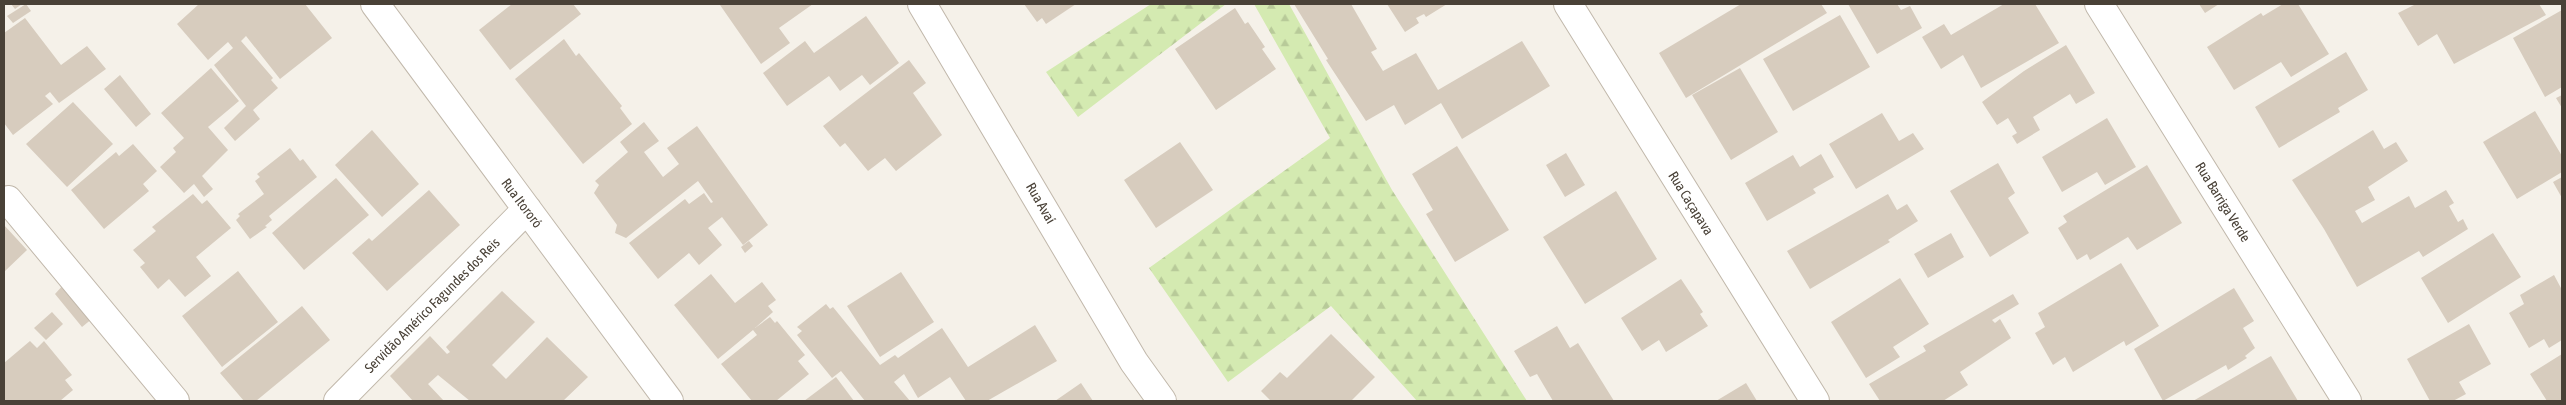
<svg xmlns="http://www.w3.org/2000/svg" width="2566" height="405" font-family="'Asap Condensed',sans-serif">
  <defs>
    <pattern id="forest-firs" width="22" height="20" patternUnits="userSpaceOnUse" patternTransform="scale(1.25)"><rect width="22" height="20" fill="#d4eab1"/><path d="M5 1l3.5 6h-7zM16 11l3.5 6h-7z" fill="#b8ca99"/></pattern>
  </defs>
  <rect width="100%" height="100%" fill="#f5f1e9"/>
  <path fill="url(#forest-firs)" d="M1151,4H1226L1078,117L1046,72Z
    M1254,4H1289L1392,190L1527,401H1417L1331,306L1228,382L1149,268L1330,138Z"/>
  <path fill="#d7ccbe" d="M11,4H22L15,9Z
    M26,4L31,11L13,23L7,16Z
    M199,4H305L332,38L280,79L246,36L241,41L273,78L271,80L278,88L253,110L260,119L235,141L224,128L246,106L214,65L233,48L228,42L208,60L177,24Z
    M512,4H573L581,14L510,70L479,30Z
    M721,4H813L779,28L790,43L761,64L720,5Z
    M1024,4H1076L1046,24L1042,18L1037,22Z
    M1294,4H1351L1377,49L1371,52L1383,71L1416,53L1438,90L1522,41L1550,86L1462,139L1441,103L1405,125L1394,105L1366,121L1326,60L1328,59Z
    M1387,4H1447L1426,17L1424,14L1416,18L1419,23L1405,32Z
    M1741,4H1821L1827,13L1686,98L1659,53Z
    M1848,4H1897L1901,10L1910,6L1922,28L1877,54Z
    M2004,4H2035L2059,43L1981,88L1963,55L1941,69L1922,37L1944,24L1951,35Z
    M2199,4H2219L2205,13Z
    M2283,4H2298L2329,54L2291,77L2281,62L2234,90L2207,47L2261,13L2263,16Z
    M2416,4H2539L2546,15L2454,64L2437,34L2418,46L2398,13Z
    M1235,8L1245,24L1248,22L1265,47L1262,49L1276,69L1216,110L1175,49Z
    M2562,10V87L2545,97L2513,38Z
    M1840,15L1870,67L1793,111L1763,59Z
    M866,16L899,63L870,85L862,75L840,91L829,76L787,106L763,73L805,41L814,53Z
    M25,18L61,65L87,46L106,69L59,103L50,92L45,96L53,104L13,135L4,123V33Z
    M564,39L576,56L579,53L622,106L620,108L632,124L583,164L515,79Z
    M2066,45L2095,93L2076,104L2070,94L2033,117L2040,130L2017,144L2012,136L2017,133L2008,118L1997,125L1982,102L2024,71Z
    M2346,52L2368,90L2338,108L2340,112L2279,148L2255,107Z
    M909,60L926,83L913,93L942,135L896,171L885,158L868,171L845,143L840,147L823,126Z
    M211,68L239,101L208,127L228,150L202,176L213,189L204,197L194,184L184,193L160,167L176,152L173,148L184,138L161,113Z
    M1740,68L1778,132L1731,160L1692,95Z
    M120,75L151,114L136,127L104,89Z
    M2562,95V108L2556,98Z
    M73,102L113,144L67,187L26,144Z
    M2535,111L2562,156V172L2517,199L2483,142Z
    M1882,113L1899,141L1913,133L1924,149L1856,189L1829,144Z
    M2107,118L2136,167L2105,185L2097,172L2062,192L2042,157Z
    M644,122L659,141L644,152L663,177L679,164L667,148L697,126L768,225L743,245L722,217L708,228L722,245L699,265L689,253L658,279L629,243L685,199L689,204L704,193L711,203L713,202L698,181L626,238L615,233L617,225L594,193L599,185L595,181L628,152L620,142Z
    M372,130L419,184L382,217L335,165Z
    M2373,130L2384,149L2396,142L2408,161L2368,187L2375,200L2355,211L2362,223L2409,196L2415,208L2446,190L2454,203L2449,206L2458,222L2463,219L2468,229L2423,257L2419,251L2357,287L2324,229L2292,180Z
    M1180,142L1213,190L1156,228L1124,180Z
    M133,144L157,171L143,184L149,191L104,229L71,190L116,152L119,156Z
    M1457,146L1509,230L1455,262L1426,214L1433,210L1412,174Z
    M290,148L300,161L303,159L317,177L269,216L272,220L265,226L267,227L250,239L236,220L240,216L238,214L264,194L255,181L260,177L257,174Z
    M1566,153L1585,185L1565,197L1546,165Z
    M1821,154L1834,177L1813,189L1816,193L1767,221L1745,183L1793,155L1800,167Z
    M1998,163L2015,193L2008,198L2029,233L1990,257L1950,191Z
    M2147,165L2182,223L2137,250L2128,237L2090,260L2087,254L2077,260L2058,228L2067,222L2063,216Z
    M2562,177V198L2553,182Z
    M336,178L369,215L304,270L272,233Z
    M429,190L460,225L387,291L352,253L369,238L372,241Z
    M1616,191L1657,259L1585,304L1543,237Z
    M193,194L202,204L207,200L231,228L196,257L211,276L185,297L169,279L158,289L140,267L145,263L133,250L156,231L152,227Z
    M1888,194L1897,210L1907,204L1918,221L1888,240L1890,242L1810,289L1787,251Z
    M4,225L27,250L4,272Z
    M1951,233L1964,257L1928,278L1914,254Z
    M2493,233L2521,277L2448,323L2421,278Z
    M749,241L753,246L745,253L741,247Z
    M2121,263L2159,326L2126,346L2124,341L2073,372L2065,357L2053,365L2035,333L2045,327L2038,313Z
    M238,271L278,322L222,367L182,316Z
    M901,272L934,322L880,357L847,306Z
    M711,274L735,303L762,282L776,300L768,306L773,312L755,328L770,317L775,323L777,321L805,355L798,361L809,374L776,401H752L721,364L757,335L753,330L718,359L674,305Z
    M2554,275L2562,290V340L2549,348L2544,339L2529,348L2509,313L2524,304L2520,295Z
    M1900,278L1929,324L1893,347L1900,357L1866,378L1831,322Z
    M1681,279L1703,312L1700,314L1708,326L1666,352L1659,340L1642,351L1621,318Z
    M65,283L93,318L82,327L55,294Z
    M2234,288L2254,321L2243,328L2255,348L2245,356L2247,358L2228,370L2226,365L2163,401L2134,349Z
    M502,291L535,322L492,365L506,379L547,337L588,377L563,401H470L438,375L428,384L444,401H413L390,376L430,336L447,354L450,352L446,347Z
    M2013,294L2019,304L1992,320L1995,323L2000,319L2011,338L1960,372L1968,385L1943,401H1880L1869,384L1926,351L1923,346Z
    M826,304L830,309L833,307L880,365L895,355L898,358L942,328L968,367L1035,325L1057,361L987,401H966L950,377L918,398L904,374L894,382L910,401H865L841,371L832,378L797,335L802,331L797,327Z
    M302,306L330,340L256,401H244L220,373Z
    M52,312L63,324L46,340L34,328Z
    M2469,324L2491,364L2459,382L2466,394L2453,401H2430L2407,359Z
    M1557,326L1570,348L1578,343L1614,401H1553L1537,374L1530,377L1514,351Z
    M1331,334L1375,377L1351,401H1271L1261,391L1280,372L1287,378Z
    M30,341L37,348L44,341L72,375L65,380L73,390L60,401H4V363Z
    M2562,354V401H2547L2530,374Z
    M2271,356L2298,401H2193Z
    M836,377L854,401H804Z
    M1081,383L1093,401H1055Z
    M1746,383L1757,401H1716Z"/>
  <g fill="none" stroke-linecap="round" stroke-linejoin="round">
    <g stroke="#c1b8ab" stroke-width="30">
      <path id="street" d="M375,4L669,401
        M922,4L1134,362L1162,401
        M1568,4L1815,401
        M2099,4L2347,401
        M8,200L175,401
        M338,401L527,209"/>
    </g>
    <use href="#street" stroke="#fff" stroke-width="28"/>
  </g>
  <g text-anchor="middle" stroke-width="4.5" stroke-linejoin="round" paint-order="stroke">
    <g font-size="14" fill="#494137" stroke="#fff">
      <text transform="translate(2223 202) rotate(58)" y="5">Rua Barriga Verde</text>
      <text transform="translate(522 203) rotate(53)" y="5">Rua Itororó</text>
      <text transform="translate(1041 203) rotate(60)" y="5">Rua Avaí</text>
      <text transform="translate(1691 203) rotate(58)" y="5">Rua Caçapava</text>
      <text transform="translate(432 305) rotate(-45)" y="5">Servidão Américo Fagundes dos Reis</text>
    </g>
  </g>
  <rect width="2566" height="405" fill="none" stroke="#494137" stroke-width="10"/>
</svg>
